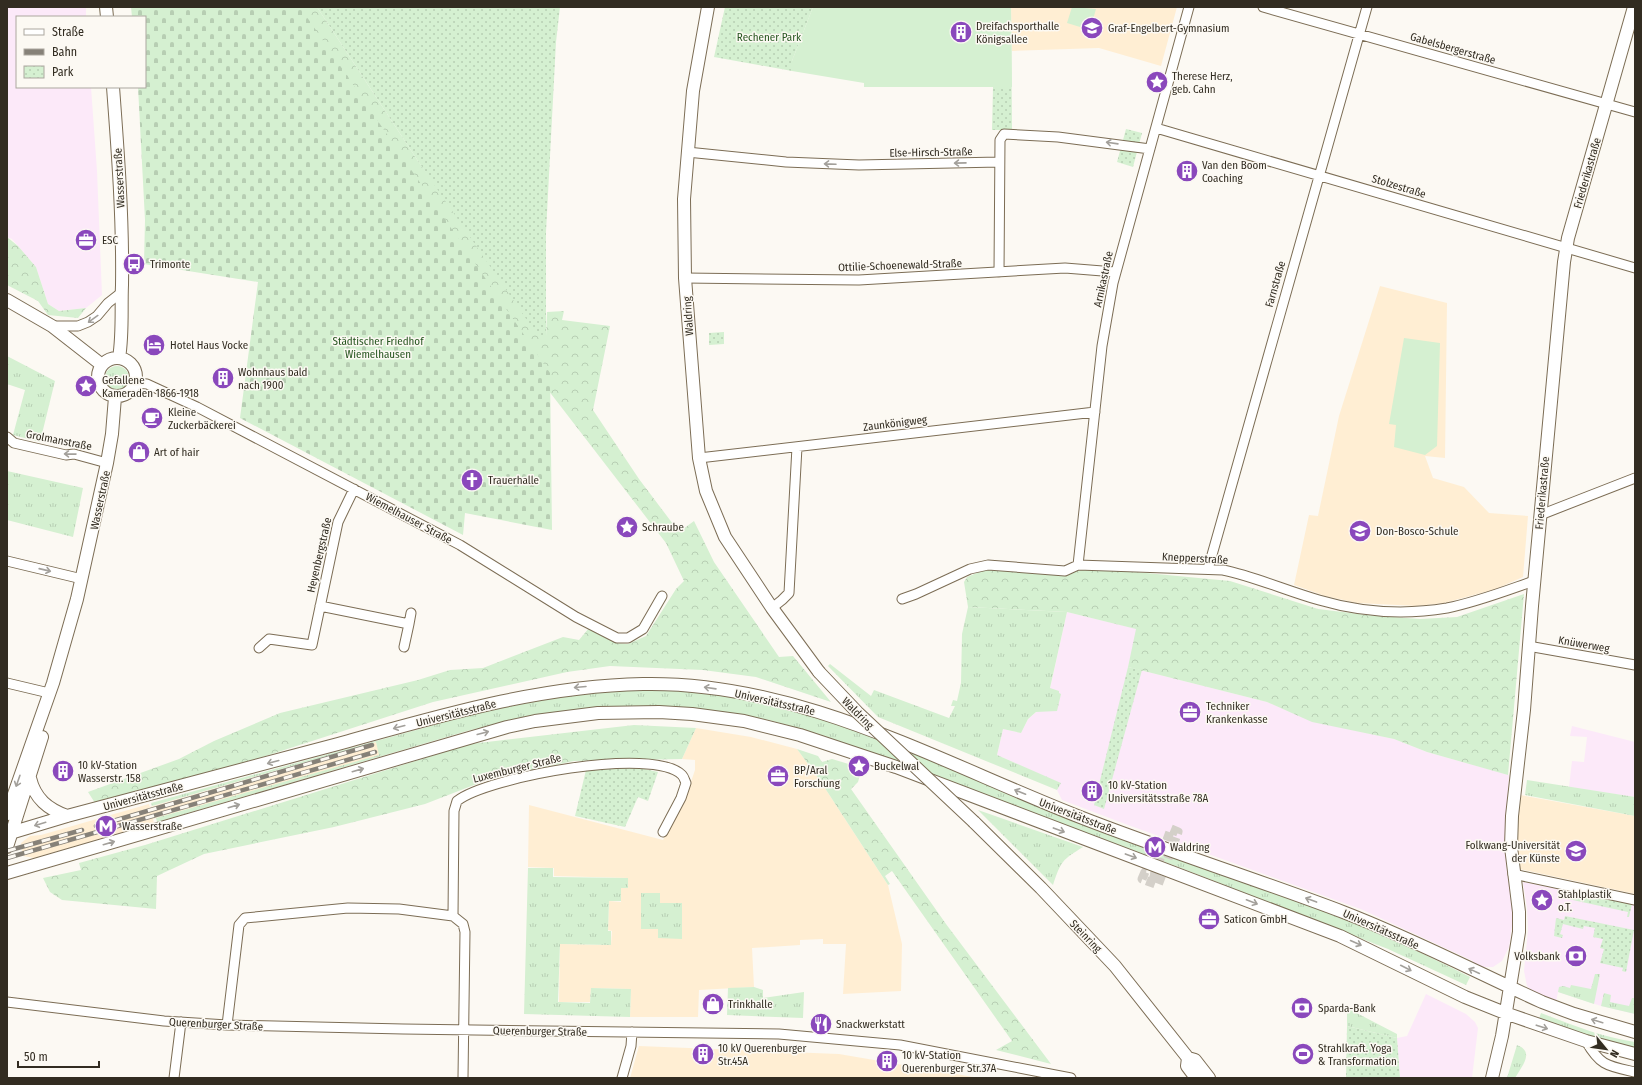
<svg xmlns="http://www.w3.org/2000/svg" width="1642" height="1085" font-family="'Fira Sans Condensed',sans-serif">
  <defs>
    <pattern id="grass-tufts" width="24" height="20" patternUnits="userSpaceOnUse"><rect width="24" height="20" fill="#d5f0d1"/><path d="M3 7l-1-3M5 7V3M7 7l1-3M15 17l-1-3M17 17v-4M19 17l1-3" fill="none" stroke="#b7ceb3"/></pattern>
    <pattern id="forest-crowns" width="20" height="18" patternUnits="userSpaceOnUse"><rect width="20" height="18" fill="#d5f0d1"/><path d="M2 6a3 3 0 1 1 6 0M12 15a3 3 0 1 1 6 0" fill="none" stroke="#b7ceb3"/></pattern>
    <pattern id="cemetery-stones" width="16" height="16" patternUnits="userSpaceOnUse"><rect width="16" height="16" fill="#d5f0d1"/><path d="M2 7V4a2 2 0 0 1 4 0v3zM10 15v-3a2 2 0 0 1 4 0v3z" fill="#b7ceb3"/></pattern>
    <pattern id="park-dots" width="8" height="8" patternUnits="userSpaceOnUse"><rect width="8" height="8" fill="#d5f0d1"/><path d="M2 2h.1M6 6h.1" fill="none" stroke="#b7ceb3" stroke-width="1.8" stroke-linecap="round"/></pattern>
  </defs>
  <rect width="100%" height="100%" fill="#fcf9f3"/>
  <path fill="#fce9f9" d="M7,7H86V17H17V87H91L97,171L102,295L86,308L59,311L48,304L36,267L12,239L7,237Z
    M1067,612L1137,629L1128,667L1267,702L1312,721L1394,739L1427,752L1509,775L1505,830L1506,865L1512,903V926L1509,947L1502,961L1493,967H1481L1473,965V961L1363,910L1128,825L1062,800L1057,790L1060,783L997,755L1003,729L1021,733L1028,719L1059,693V691L1050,689Z
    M1572,726L1635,742V797L1569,787L1572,761L1584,762L1587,737L1570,736Z
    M1523,882L1635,905V1014L1601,1006L1558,992L1556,1002L1534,993L1527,986L1524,971L1528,930L1527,908Z
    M1426,994L1466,1014L1475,1022L1478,1028L1472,1078H1400L1397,1038L1407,1036Z"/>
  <path fill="#ffeed3" d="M1011,7H1177L1161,66L1099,48L1012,51Z
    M1380,286L1447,303L1445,458L1425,456L1433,478L1464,487L1489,513L1528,516L1523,577L1496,589L1444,603L1417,606L1357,603L1325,596L1294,585L1309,515L1318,516L1339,416Z
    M696,728L751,737L797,749L819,779L888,885L902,944L901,991L843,994L846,944H823V939L800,940V945L752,948L754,987L699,990L698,1017H630L631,989L591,988L590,1002H559L560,944L611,945L612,931L608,930L609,901L621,902V888H628V878L554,876V868L528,867L529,805L663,840L685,799L695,770V760L682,759Z
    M376,742L380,755L156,818L153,819L154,823L34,858L23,856L21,843L30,836L41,835L149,804L150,807Z
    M1520,795L1635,816V894L1519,869L1516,833Z
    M639,1046L839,1054L979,1078H630Z"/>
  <path fill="url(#grass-tufts)" d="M7,356L55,381L40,442L13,435L25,390L7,384Z
    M105 378a12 12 0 1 1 24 0a12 12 0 1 1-24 0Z
    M7,471L83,488L73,537L7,520Z
    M968,607L1067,612L1050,688L1059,691V693L1061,694L1057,711L1036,712L1028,719L1021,733L1003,729L997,755L1061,783L1057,790L878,717L828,666L830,664L871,696L874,690L949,718L955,706H951L953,700L957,701L961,683L962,634Z
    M642,689C695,691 748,697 799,712C903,743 1002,793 1104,832C1175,859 1249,882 1320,910C1371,929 1421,952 1470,977L1466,985L1388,949L1181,868L825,736L769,720L732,713L676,707L618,706L563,711L514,719L467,731L157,822L156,818L379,755L376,742L152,806L151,803L485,711L581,693Z
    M1527,780L1635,797V816L1525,795Z
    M978,810L1083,847C1062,860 1061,861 1053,885Z
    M528,868H553V877L628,878V888H621V901H609L608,931H611V945L560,944L558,1002L590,1003L591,988L631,989L630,1017L524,1014Z
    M641,893H660V903H682V939L658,938V929H641Z
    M1595,974H1600L1594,1004L1558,992L1559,987L1563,986L1570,988L1571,985L1591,989Z
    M754,987L763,990V998L804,992L803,1018L727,1015L728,988Z
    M1604,993L1611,995L1610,1002L1629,1006L1632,998H1635V1014L1601,1006Z
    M1347,1008L1397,1034V1038L1347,1026Z
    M1541,1013C1572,1025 1602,1037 1635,1042V1048L1573,1031L1539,1019Z
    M1517,1045C1535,1052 1522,1066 1515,1078H1507Z"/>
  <path fill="url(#forest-crowns)" d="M292,7H317L418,161L546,336L547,312L564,311L562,320L610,326L593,410L639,479L679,532L694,521L714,562L779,657L793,656L831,702L756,677L703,670L610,666L567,672L433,702L228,768L95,803L88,792L179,759L214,741L280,713L418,680L450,670L483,668L563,637L579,640L589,628L616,643L628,644L646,636L676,589L684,581L666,543L545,386Z
    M7,237L18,246L36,267L48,304L59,311L86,308L78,318L48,315L38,301L7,285Z
    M1094,568L1230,581L1318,609L1367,615L1420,619L1457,617L1524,594L1508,775L1427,752L1394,739L1312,722L1267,702L1128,667L1136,629L1067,612L968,607L964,582L967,577L984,570L1065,573Z
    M634,725L696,728L682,759L574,761L492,778L425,804L334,827L204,854L157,876L156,909L62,900L50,892L43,878L81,870L79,863L145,845L470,744Z
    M797,749L818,756L822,762L832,759L862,768L858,782L851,789L946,924L1051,1064L996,1050L1012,1041L892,871L885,876L890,884L888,885L819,779Z"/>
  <path fill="url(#cemetery-stones)" d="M131,7H300L550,373L552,530L465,513L463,535L240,418L258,282L144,264L145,220L138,87H145V17H132Z"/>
  <path fill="url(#park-dots)" d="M317,7H560L556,42L546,232V336L540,338L524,316L418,161Z
    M725,7H813L792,61V71L714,57Z
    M1011,7L1012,130H992L993,87Z
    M1126,129L1142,133L1133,167L1117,162Z
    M724,332V344L709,345V333Z
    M1128,667L1142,670L1104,809L1094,805Z
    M636,767L658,772L648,801L638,797L625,827L575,816L586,770Z
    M1570,892L1632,904L1629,917H1627L1628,912L1568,899Z
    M1565,916L1634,930L1626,972L1622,971L1623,968L1600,963L1604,949L1600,948L1603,939L1593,937L1595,928L1584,926L1583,929L1563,924L1560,934L1563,935L1562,938L1554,936L1556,918L1564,920Z
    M1347,1026L1397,1038L1400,1078H1346Z"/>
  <path fill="#d5f0d1" d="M813,7H1011L1012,87H864V83L792,71V61Z
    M1072,7L1096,9L1090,30L1067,23Z
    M1404,338L1440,343L1437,446L1425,455L1394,447L1396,425L1389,424Z"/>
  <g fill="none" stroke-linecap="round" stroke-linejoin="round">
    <path stroke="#d4d0c9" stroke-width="9" stroke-dasharray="9 4.5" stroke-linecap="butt" d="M1171,829L1178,832L1158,885L1142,879L1145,872L1154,875Z"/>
    <g stroke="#7c6d55" stroke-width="11">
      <path id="street" d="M1263,7L1635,112
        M1156,128L1635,268
        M687,152L786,162L859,165L999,162
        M999,272L1000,140L1004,134L1058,137L1150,149
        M685,278L859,280L1065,268L1115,272
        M52,326H78L88,322L97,316L108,303L122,292
        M136,383L147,384L197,407L460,545L576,617L617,638H628L643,629L662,596
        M7,437L14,443L66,455L74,454L107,463
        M699,458L1095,412
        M1540,515L1635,478
        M7,561L82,579
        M1078,565L1102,346L1113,283L1189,7
        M1208,569L1367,7
        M902,599L916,594L970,569L988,565L1065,571L1078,565L1223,570C1256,577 1287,591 1319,600C1360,612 1405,615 1447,608C1477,602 1505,591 1534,581
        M320,606L409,624L411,613
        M772,608L782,600L789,593L797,447
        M1528,646L1635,665
        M404,647L409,624
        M259,648L269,639L312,645L338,522L354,489
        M7,683L49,693
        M1513,874L1635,900
        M453,916L454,811L457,801C487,777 654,746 682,775C684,777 685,781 686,783L681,798L663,832
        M7,1002L164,1021L227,1025L403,1029L779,1034L900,1045L1071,1078
        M227,1025L239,925L245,918L348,908L399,909L453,916L463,924L465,932L463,1078
        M1586,1041C1600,1066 1608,1066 1635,1072
        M174,1078L181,1022
        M622,1078L631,1046L632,1032"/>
    </g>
    <g stroke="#7c6d55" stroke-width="14">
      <path id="secondary" d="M106,7L107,17
        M708,7L693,91L684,199L685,278L699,458L706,491L725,537L772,608L819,672
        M113,87C118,153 123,219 122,285C121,309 123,334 119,358
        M7,300L52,326L102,365
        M98 377a19 19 0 1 1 38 0a19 19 0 1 1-38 0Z
        M30,778C35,799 48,809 67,816
        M7,814L53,683L77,599L107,463L112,434L115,397
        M974,822L1041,888L1115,966L1188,1058L1195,1060L1209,1078
        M7,834L67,816C158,791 248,768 338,744C439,716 538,686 643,684C799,681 939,762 1080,817C1167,851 1256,879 1343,912C1411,938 1476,972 1542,1002L1574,1014L1635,1032
        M7,847L42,737
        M7,873L507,727L535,721L598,713L659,712L692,714L744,721L800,735L896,767L1340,936L1465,997L1505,1013L1586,1041L1635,1054
        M1188,1058L1187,1066L1196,1078
        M1492,1078L1502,1036L1519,932V912L1511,847L1512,816L1524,710L1532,606L1564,262L1568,238L1634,7"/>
    </g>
    <use href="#street" stroke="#fff" stroke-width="9"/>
    <use href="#secondary" stroke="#fff" stroke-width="12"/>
    <g stroke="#868178" stroke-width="4.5">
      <path id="rail" d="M96,826L372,745
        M7,851L82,830
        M7,858L375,752"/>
    </g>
    <use href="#rail" stroke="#fcf9f3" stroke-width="3" stroke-dasharray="9" stroke-linecap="butt"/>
    <g stroke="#7c6d55" stroke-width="14" stroke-linecap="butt">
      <path id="secondary-bridge" d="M819,672L857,712L974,822"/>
    </g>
    <use href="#secondary-bridge" stroke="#fff" stroke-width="12"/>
  </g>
  <defs><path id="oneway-shaft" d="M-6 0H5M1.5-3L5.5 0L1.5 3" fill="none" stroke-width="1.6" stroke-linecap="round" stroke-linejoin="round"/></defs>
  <g stroke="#a3a09b">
    <use href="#oneway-shaft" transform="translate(1112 143) rotate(-172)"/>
    <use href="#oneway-shaft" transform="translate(960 163) rotate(179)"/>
    <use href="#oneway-shaft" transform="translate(830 164) rotate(-178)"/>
    <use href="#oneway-shaft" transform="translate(93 319) rotate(144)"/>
    <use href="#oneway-shaft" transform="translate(70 454) rotate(-179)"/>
    <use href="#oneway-shaft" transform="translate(45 570) rotate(13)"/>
    <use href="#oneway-shaft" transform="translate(580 687) rotate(175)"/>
    <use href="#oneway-shaft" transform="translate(710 688) rotate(-172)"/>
    <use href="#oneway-shaft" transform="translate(399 727) rotate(165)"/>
    <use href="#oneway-shaft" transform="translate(483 733) rotate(-15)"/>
    <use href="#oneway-shaft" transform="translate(273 762) rotate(165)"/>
    <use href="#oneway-shaft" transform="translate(358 770) rotate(-16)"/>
    <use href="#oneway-shaft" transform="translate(18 781) rotate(109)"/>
    <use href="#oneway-shaft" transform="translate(1020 792) rotate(-158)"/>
    <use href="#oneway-shaft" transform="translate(234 806) rotate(-16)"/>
    <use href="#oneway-shaft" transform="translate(40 824) rotate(163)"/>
    <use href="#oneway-shaft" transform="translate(1059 830) rotate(20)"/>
    <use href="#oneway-shaft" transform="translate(109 843) rotate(-16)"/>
    <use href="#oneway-shaft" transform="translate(1131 856) rotate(20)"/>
    <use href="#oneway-shaft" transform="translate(1311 900) rotate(-160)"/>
    <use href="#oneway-shaft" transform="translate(1252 902) rotate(21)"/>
    <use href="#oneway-shaft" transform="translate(1356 943) rotate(24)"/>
    <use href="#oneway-shaft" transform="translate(1406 968) rotate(27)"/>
    <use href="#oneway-shaft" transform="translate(1474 971) rotate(-155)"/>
    <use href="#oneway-shaft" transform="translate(1597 1021) rotate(-163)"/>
    <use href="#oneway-shaft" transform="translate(1542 1027) rotate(18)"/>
  </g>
  <defs>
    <g id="school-disc" transform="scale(1.15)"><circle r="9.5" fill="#8a48bc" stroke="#fcf9f3"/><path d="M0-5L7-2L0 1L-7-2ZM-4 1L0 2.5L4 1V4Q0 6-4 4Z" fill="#fff"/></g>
    <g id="building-disc" transform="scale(1.15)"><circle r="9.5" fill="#8a48bc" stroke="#fcf9f3"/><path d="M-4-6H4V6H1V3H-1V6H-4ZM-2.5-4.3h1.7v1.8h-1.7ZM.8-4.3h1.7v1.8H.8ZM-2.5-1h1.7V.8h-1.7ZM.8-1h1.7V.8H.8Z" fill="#fff"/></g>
    <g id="sight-disc" transform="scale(1.15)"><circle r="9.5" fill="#8a48bc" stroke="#fcf9f3"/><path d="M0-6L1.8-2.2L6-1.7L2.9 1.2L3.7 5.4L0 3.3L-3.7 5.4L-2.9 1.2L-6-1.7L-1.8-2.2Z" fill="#fff"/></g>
    <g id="office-disc" transform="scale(1.15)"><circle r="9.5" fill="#8a48bc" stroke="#fcf9f3"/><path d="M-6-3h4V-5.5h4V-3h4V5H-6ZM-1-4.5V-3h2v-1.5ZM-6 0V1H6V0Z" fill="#fff"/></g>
    <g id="bus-disc" transform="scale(1.15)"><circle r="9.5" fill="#8a48bc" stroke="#fcf9f3"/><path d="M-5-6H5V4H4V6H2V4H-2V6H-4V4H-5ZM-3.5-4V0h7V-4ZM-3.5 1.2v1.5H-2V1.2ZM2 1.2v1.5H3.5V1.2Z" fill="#fff"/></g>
    <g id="hotel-disc" transform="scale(1.15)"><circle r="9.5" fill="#8a48bc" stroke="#fcf9f3"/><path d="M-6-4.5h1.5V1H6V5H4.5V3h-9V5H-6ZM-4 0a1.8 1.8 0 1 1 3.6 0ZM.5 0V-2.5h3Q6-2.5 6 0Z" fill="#fff"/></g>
    <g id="cafe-disc" transform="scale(1.15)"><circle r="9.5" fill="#8a48bc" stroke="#fcf9f3"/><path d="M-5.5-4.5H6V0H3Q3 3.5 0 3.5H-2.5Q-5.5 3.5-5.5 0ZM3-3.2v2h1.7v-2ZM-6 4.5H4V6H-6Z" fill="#fff"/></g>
    <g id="shop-disc" transform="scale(1.15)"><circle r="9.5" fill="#8a48bc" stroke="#fcf9f3"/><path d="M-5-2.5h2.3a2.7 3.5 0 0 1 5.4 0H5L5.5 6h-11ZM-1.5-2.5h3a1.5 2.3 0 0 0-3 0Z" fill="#fff"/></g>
    <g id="church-disc" transform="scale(1.15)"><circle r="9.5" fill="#8a48bc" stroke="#fcf9f3"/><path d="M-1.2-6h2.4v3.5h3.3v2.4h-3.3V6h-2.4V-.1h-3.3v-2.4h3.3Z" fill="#fff"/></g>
    <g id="metro-disc" transform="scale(1.15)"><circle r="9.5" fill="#8a48bc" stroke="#fcf9f3"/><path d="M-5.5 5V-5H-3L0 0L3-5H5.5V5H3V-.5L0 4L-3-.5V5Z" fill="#fff"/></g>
    <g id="university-disc" transform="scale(1.15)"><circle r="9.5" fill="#8a48bc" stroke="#fcf9f3"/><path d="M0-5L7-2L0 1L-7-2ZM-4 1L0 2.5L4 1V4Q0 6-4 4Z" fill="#fff"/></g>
    <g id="bank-disc" transform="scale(1.15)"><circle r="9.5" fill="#8a48bc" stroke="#fcf9f3"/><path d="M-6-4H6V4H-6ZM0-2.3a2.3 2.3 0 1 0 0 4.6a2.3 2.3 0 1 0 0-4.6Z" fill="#fff"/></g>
    <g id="restaurant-disc" transform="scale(1.15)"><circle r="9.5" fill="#8a48bc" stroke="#fcf9f3"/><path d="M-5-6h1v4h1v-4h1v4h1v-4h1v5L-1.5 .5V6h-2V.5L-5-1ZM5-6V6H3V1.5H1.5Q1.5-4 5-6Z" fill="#fff"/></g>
    <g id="stadium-disc" transform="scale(1.15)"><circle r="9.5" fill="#8a48bc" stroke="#fcf9f3"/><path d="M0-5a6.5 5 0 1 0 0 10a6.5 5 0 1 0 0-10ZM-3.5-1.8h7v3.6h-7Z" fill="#fff"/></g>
  </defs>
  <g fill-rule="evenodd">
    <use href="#school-disc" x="1092" y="28"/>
    <use href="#building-disc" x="961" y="32"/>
    <use href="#sight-disc" x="1157" y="82"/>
    <use href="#building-disc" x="1187" y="171"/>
    <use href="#office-disc" x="86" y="240"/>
    <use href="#bus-disc" x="134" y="264"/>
    <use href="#hotel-disc" x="154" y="345"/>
    <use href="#building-disc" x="223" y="378"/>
    <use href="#sight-disc" x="86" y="386"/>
    <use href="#cafe-disc" x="152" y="418"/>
    <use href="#shop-disc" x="139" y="452"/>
    <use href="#church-disc" x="472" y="480"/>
    <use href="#sight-disc" x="627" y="527"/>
    <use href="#school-disc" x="1360" y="531"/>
    <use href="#office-disc" x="1190" y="712"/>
    <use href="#sight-disc" x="859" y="766"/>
    <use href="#building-disc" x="63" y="771"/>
    <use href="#office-disc" x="778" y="776"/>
    <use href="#building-disc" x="1092" y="791"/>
    <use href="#metro-disc" x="106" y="826"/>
    <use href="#metro-disc" x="1155" y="847"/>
    <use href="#university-disc" x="1576" y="851"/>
    <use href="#sight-disc" x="1542" y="900"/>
    <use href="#office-disc" x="1209" y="919"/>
    <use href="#bank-disc" x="1576" y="956"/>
    <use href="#shop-disc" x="713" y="1004"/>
    <use href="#bank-disc" x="1302" y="1008"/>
    <use href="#restaurant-disc" x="821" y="1024"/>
    <use href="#building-disc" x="703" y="1054"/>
    <use href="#stadium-disc" x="1303" y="1054"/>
    <use href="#building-disc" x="887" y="1061"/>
  </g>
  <g text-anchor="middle" stroke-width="3" stroke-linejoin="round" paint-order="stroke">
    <g font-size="11" fill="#322c21" stroke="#fcf9f3" text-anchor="start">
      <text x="976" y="30">Dreifachsporthalle<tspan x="976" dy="13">Königsallee</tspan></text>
      <text x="1108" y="32">Graf-Engelbert-Gymnasium</text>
      <text x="1172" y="80">Therese Herz,<tspan x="1172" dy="13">geb. Cahn</tspan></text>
      <text x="1202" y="169">Van den Boom<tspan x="1202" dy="13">Coaching</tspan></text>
      <text x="102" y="244">ESC</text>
      <text x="150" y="268">Trimonte</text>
      <text x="170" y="349">Hotel Haus Vocke</text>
      <text x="238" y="376">Wohnhaus bald<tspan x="238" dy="13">nach 1900</tspan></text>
      <text x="102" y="384">Gefallene<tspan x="102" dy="13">Kameraden 1866-1918</tspan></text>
      <text x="168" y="416">Kleine<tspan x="168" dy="13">Zuckerbäckerei</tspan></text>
      <text x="154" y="456">Art of hair</text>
      <text x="488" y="484">Trauerhalle</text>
      <text x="642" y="531">Schraube</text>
      <text x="1376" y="535">Don-Bosco-Schule</text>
      <text x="1206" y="710">Techniker<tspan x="1206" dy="13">Krankenkasse</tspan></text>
      <text x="78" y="769">10 kV-Station<tspan x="78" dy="13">Wasserstr. 158</tspan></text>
      <text x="874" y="770">Buckelwal</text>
      <text x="794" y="774">BP/Aral<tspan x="794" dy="13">Forschung</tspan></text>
      <text x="1108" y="789">10 kV-Station<tspan x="1108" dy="13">Universitätsstraße 78A</tspan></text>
      <text x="122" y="830">Wasserstraße</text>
      <text x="1560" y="849" text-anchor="end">Folkwang-Universität<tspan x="1560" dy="13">der Künste</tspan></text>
      <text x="1170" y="851">Waldring</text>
      <text x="1558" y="898">Stahlplastik<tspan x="1558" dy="13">o.T.</tspan></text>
      <text x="1224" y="923">Saticon GmbH</text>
      <text x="1560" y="960" text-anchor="end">Volksbank</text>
      <text x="728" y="1008">Trinkhalle</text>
      <text x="1318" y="1012">Sparda-Bank</text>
      <text x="836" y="1028">Snackwerkstatt</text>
      <text x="718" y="1052">10 kV Querenburger<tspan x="718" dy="13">Str.45A</tspan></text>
      <text x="1318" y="1052">Strahlkraft. Yoga<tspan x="1318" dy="13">&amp; Transformation</tspan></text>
      <text x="902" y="1059">10 kV-Station<tspan x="902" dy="13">Querenburger Str.37A</tspan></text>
    </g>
    <g font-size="11" fill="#275620" stroke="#fcf9f3">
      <text x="769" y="41">Rechener Park</text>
      <text x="378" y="345">Städtischer Friedhof<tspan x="378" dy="13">Wiemelhausen</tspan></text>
    </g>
    <g font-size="11" fill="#322c21" stroke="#fcf9f3">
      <text transform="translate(1453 48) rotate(16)" y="4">Gabelsbergerstraße</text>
      <text transform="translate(931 152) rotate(-1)" y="4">Else-Hirsch-Straße</text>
      <text transform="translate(1587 173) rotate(-74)" y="4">Friederikastraße</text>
      <text transform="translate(119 178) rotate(-93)" y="4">Wasserstraße</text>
      <text transform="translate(1399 186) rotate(17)" y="4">Stolzestraße</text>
      <text transform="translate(900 265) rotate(-2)" y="4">Ottilie-Schoenewald-Straße</text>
      <text transform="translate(1103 279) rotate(-78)" y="4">Arnikastraße</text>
      <text transform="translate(1275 284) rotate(-74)" y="4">Farnstraße</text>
      <text transform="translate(688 316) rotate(-94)" y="4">Waldring</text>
      <text transform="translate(895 423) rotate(-7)" y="4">Zaunkönigweg</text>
      <text transform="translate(59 440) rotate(11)" y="4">Grolmanstraße</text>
      <text transform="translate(1542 493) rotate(-85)" y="4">Friederikastraße</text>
      <text transform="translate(100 500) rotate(-78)" y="4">Wasserstraße</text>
      <text transform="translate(409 518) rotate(28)" y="4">Wiemelhauser Straße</text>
      <text transform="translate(319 555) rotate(-77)" y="4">Heyenbergstraße</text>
      <text transform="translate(1195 558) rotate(3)" y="4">Knepperstraße</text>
      <text transform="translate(1584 644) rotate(10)" y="4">Knüwerweg</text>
      <text transform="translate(775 702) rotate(13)" y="4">Universitätsstraße</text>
      <text transform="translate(456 713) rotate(-14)" y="4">Universitätsstraße</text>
      <text transform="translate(858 713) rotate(45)" y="4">Waldring</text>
      <text transform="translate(517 768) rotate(-14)" y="4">Luxemburger Straße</text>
      <text transform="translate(143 796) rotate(-15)" y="4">Universitätsstraße</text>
      <text transform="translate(1078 816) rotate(21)" y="4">Universitätsstraße</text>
      <text transform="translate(1381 929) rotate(24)" y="4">Universitätsstraße</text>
      <text transform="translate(1086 936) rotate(46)" y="4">Steinring</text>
      <text transform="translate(216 1024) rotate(3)" y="4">Querenburger Straße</text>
      <text transform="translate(540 1031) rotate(1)" y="4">Querenburger Straße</text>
    </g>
  </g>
  <rect width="1642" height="1085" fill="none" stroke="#322c21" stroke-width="16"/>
  <rect x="16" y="16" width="130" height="72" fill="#fcf9f3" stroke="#aba79f"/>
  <rect x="24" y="29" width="20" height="6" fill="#ffffff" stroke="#aba79f"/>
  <text x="52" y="36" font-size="12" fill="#322c21">Straße</text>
  <rect x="24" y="49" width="20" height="6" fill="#868178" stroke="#aba79f"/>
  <text x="52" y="56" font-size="12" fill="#322c21">Bahn</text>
  <rect x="24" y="66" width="20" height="12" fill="url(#park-dots)" stroke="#aba79f"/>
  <text x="52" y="76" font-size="12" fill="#322c21">Park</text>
  <g transform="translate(1606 1049) rotate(119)" stroke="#fcf9f3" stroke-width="3" paint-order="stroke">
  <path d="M0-3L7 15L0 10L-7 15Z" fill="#322c21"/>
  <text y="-6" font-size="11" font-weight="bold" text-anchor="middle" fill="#322c21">N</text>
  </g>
  <path d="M18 1061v6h81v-6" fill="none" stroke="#322c21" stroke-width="2"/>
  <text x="24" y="1061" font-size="12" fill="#322c21" stroke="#fcf9f3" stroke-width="3" paint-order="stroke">50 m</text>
</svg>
